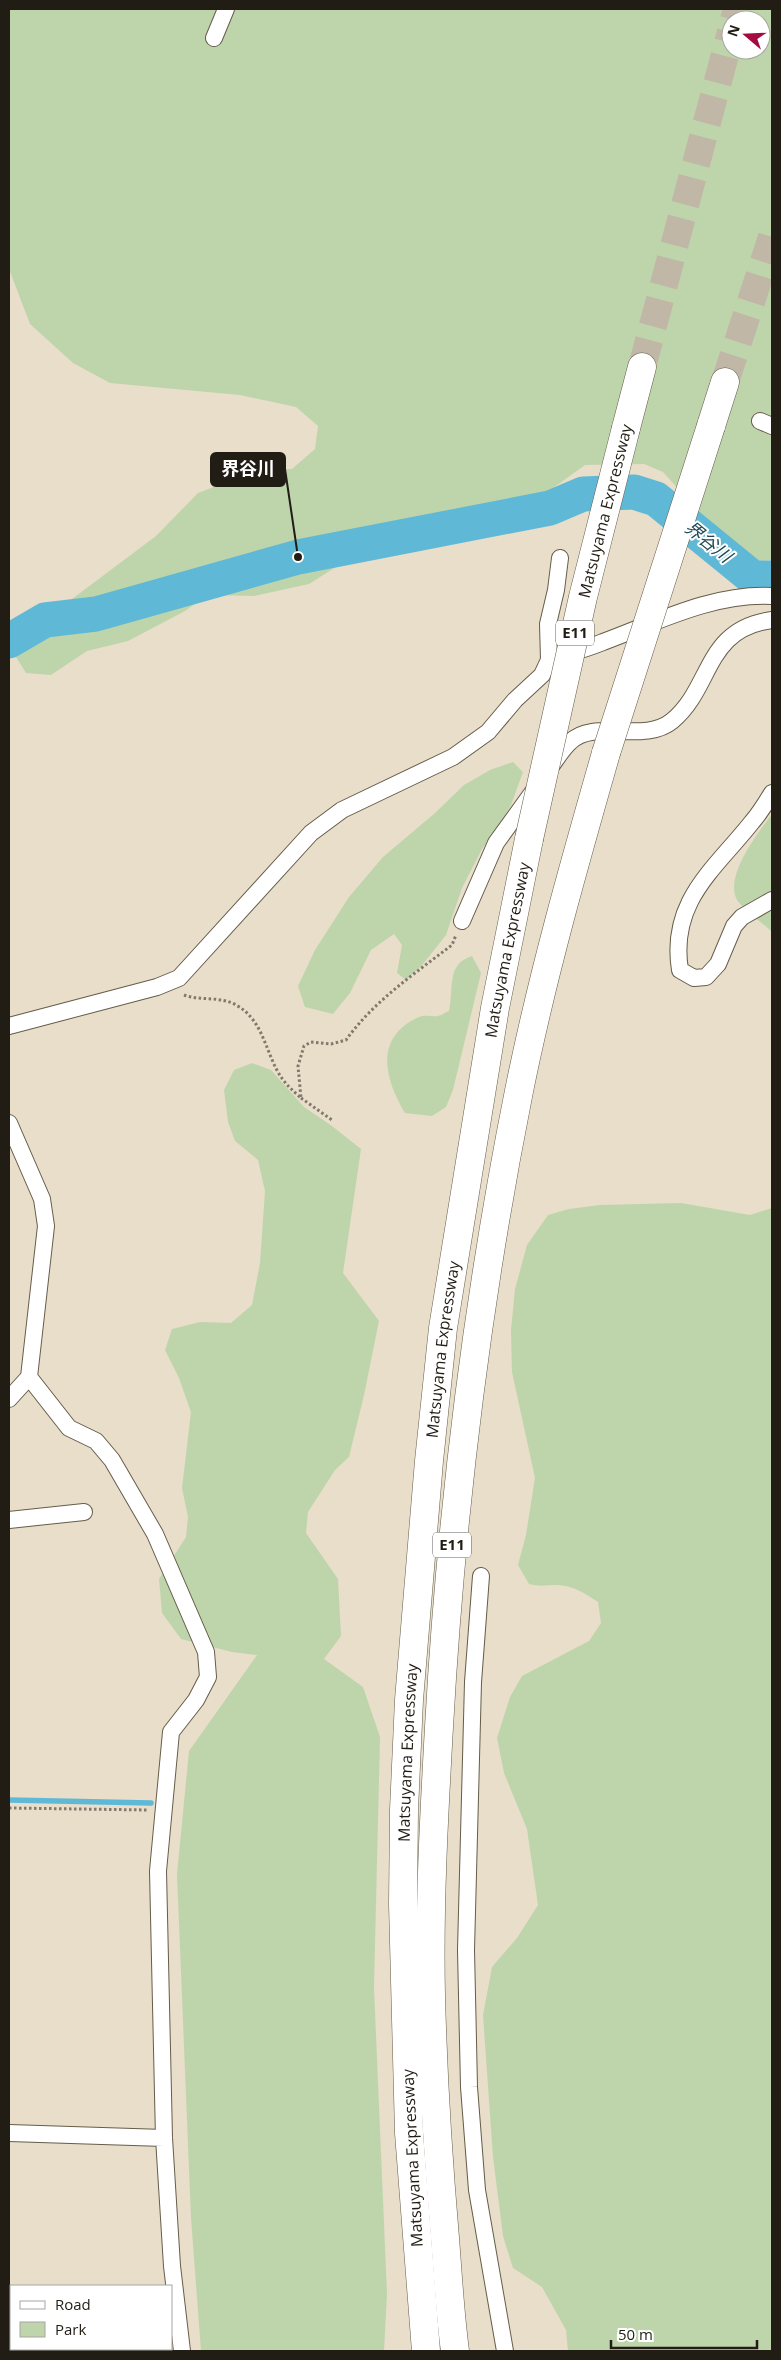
<svg xmlns="http://www.w3.org/2000/svg" width="781" height="2360" font-family="'Open Sans','Noto Sans JP',sans-serif">
  <rect width="100%" height="100%" fill="#e8deca"/>
  <path fill="#bed5ac" fill-rule="evenodd" d="M9,9H772V560L753,561L710,524L663,472L644,464L585,465L542,496L368,533L339,565L309,584L254,596L207,595L185,611L128,641L87,651L51,675L26,673L16,657L20,642L64,605L156,536L198,493L258,470L292,469L315,449L318,426L296,407L240,395L110,383L73,363L30,324L9,269ZM731,20H761V50H731Z
    M513,762L523,772L511,805L498,828L482,849L462,888L446,935L423,964L406,980L397,973L402,945L394,934L371,950L350,993L333,1014L305,1007L298,986L315,950L349,897L383,857L435,813L464,785L490,770Z
    M772,814V932C765,925 742,908 737,900C724,876 758,833 772,814Z
    M472,956L481,973L453,1090L446,1107L432,1116L405,1113C384,1078 374,1037 419,1017C425,1014 432,1017 438,1016C442,1015 446,1012 449,1011C454,988 446,964 472,956Z
    M252,1063L271,1070L304,1107L332,1126L361,1149L343,1273L379,1321L364,1395L349,1457L335,1470L308,1512L306,1533L338,1579L341,1636L324,1659L363,1687L380,1737L374,1988L387,2294L384,2351H201L191,2218L177,1874L189,1751L257,1655L232,1652L181,1639L162,1613L159,1579L186,1537L188,1517L182,1488L191,1412L179,1378L165,1350L172,1329L200,1322L231,1323L252,1305L260,1263L265,1191L258,1160L235,1141L228,1122L224,1090L234,1070Z
    M681,1203L750,1215L772,1208V2351H568L566,2330L542,2287L513,2268L503,2236L493,2157L483,2015L492,1967L517,1938L538,1905L527,1829L504,1773L497,1738L510,1697L522,1676L589,1641L601,1623L598,1602C586,1594 572,1585 557,1585C546,1585 540,1587 529,1584L518,1565L526,1535L535,1478L512,1372L511,1330L515,1289L527,1245L548,1215L569,1209L600,1205Z"/>
  <g fill="none" stroke-linecap="round" stroke-linejoin="round">
    <path stroke="#5fb9d6" stroke-width="5.5" d="M9,1800L151,1803"/>
    <path stroke="#5fb9d6" stroke-width="35" d="M9,641L45,620L96,614L298,557L550,508L583,494L634,492L656,499L753,578H772"/>
    <path stroke="#c0b7a6" stroke-width="28" stroke-dasharray="28 14" stroke-linecap="butt" d="M734,20L737,9
      M642,367L731,32
      M725,382L772,237"/>
    <g stroke="#655c4a" stroke-width="18">
      <path id="street" d="M214,38L226,9
        M760,421L772,426
        M549,660L548,624L556,590L560,558
        M549,769C556,760 562,749 570,742C594,718 644,744 672,721C713,687 704,629 772,620
        M772,793C766,803 760,813 752,822C715,869 669,901 680,970L694,978L706,977L718,964L734,926L742,917L772,900
        M462,921L496,843L535,789
        M9,1026L157,987L179,978L311,833L342,810L453,757L488,732L515,700L542,675L549,660C567,654 586,649 603,642C657,622 713,593 772,596
        M9,1123L42,1199L46,1226L29,1377L9,1399
        M29,1377L69,1428L96,1441L112,1460L155,1534L206,1652L208,1677L196,1700L171,1732L158,1871L164,2138L172,2266L182,2351
        M9,1520L84,1512
        M481,1576L473,1682L466,1950L469,2087L477,2190L505,2351
        M9,2133L164,2138"/>
    </g>
    <g stroke="#655c4a" stroke-width="29">
      <g id="highway">
        <path d="M711,426L725,382"/>
        <path d="M626,428L642,367"/>
        <path id="s1" d="M426,2351L409,2133L403,1904L404,1810L409,1700L429,1461L443,1328L495,1008L529,839"/>
        <path d="M455,2351C450,2314 448,2276 445,2238C438,2157 433,2076 431,1995C429,1906 434,1816 439,1727C451,1513 477,1301 519,1091C542,977 574,865 606,753"/>
      </g>
    </g>
    <path stroke="#817a6c" stroke-width="3" stroke-dasharray="2.5 2.5" stroke-linecap="butt" d="M184,995C200,1001 221,996 236,1005C262,1019 265,1049 278,1072C284,1083 292,1090 301,1098L298,1066L304,1046L311,1042L331,1044L346,1040C374,1001 414,974 452,945L456,935
      M301,1098L332,1120
      M9,1808L148,1810"/>
    <use href="#street" stroke="#fff" stroke-width="16"/>
    <use href="#highway" stroke="#fff" stroke-width="28"/>
    <g stroke="#655c4a" stroke-width="29" stroke-linecap="butt">
      <path id="highway-bridge" d="M606,753L711,426
        M529,839L583,597L626,428"/>
    </g>
    <use href="#highway-bridge" stroke="#fff" stroke-width="28"/>
  </g>
  <g text-anchor="middle" stroke-width="4" stroke-linejoin="round" paint-order="stroke">
    <g fill="#fff" stroke="#64615b" stroke-width="1">
      <rect x="556" y="620.5" width="38" height="25" rx="4"/>
      <rect x="433" y="1532.5" width="38" height="25" rx="4"/>
    </g>
    <g font-size="15" font-weight="bold" fill="#211d15">
      <text x="575" y="638">E11</text>
      <text x="452" y="1550">E11</text>
    </g>
    <g font-size="16" fill="#211d15" stroke="#fff">
      <text transform="translate(605 511) rotate(-76)" y="6">Matsuyama Expressway</text>
      <text dy="6" stroke="none"><textPath href="#s1" startOffset="1409">Matsuyama Expressway</textPath></text>
      <text dy="6" stroke="none"><textPath href="#s1" startOffset="1004">Matsuyama Expressway</textPath></text>
      <text dy="6" stroke="none"><textPath href="#s1" startOffset="599">Matsuyama Expressway</textPath></text>
      <text transform="translate(412 2158) rotate(-93)" y="6">Matsuyama Expressway</text>
    </g>
    <g font-size="18" font-style="italic" fill="#214956" stroke="#fff">
      <text transform="translate(708 542) rotate(39)" y="6">界谷川</text>
    </g>
  </g>
  <path fill="none" stroke="#211d15" stroke-width="2" d="M298 557L285 469"/>
  <circle fill="#211d15" stroke="#fff" stroke-width="2" cx="298" cy="557" r="5"/>
  <rect fill="#211d15" stroke="#211d15" stroke-width="2" x="211" y="453" width="74" height="33" rx="5"/>
  <g font-size="18" text-anchor="middle" font-weight="bold" fill="#fff">
    <text x="248" y="475">界谷川</text>
  </g>
  <rect width="781" height="2360" fill="none" stroke="#211d15" stroke-width="20"/>
  <rect x="10" y="2285" width="162" height="65" fill="#ffffff" stroke="#a6a5a1"/>
  <rect x="20" y="2301" width="25" height="8" fill="#ffffff" stroke="#a6a5a1"/>
  <text x="55" y="2310" font-size="15" fill="#211d15">Road</text>
  <rect x="20" y="2322" width="25" height="15" fill="#bed5ac" stroke="#a6a5a1"/>
  <text x="55" y="2335" font-size="15" fill="#211d15">Park</text>
  <g transform="translate(746 35) rotate(289)"><circle r="24" fill="#ffffff" stroke="#a6a5a1"/>
  <path d="M0-4L9 19L0 12L-9 19Z" fill="#a40b41"/>
  <text y="-8" font-size="14" font-weight="bold" text-anchor="middle" fill="#211d15">N</text>
  </g>
  <path d="M611 2340v8h146v-8" fill="none" stroke="#211d15" stroke-width="2.5"/>
  <text x="618" y="2340" font-size="15" fill="#211d15" stroke="#ffffff" stroke-width="4" paint-order="stroke">50 m</text>
</svg>
